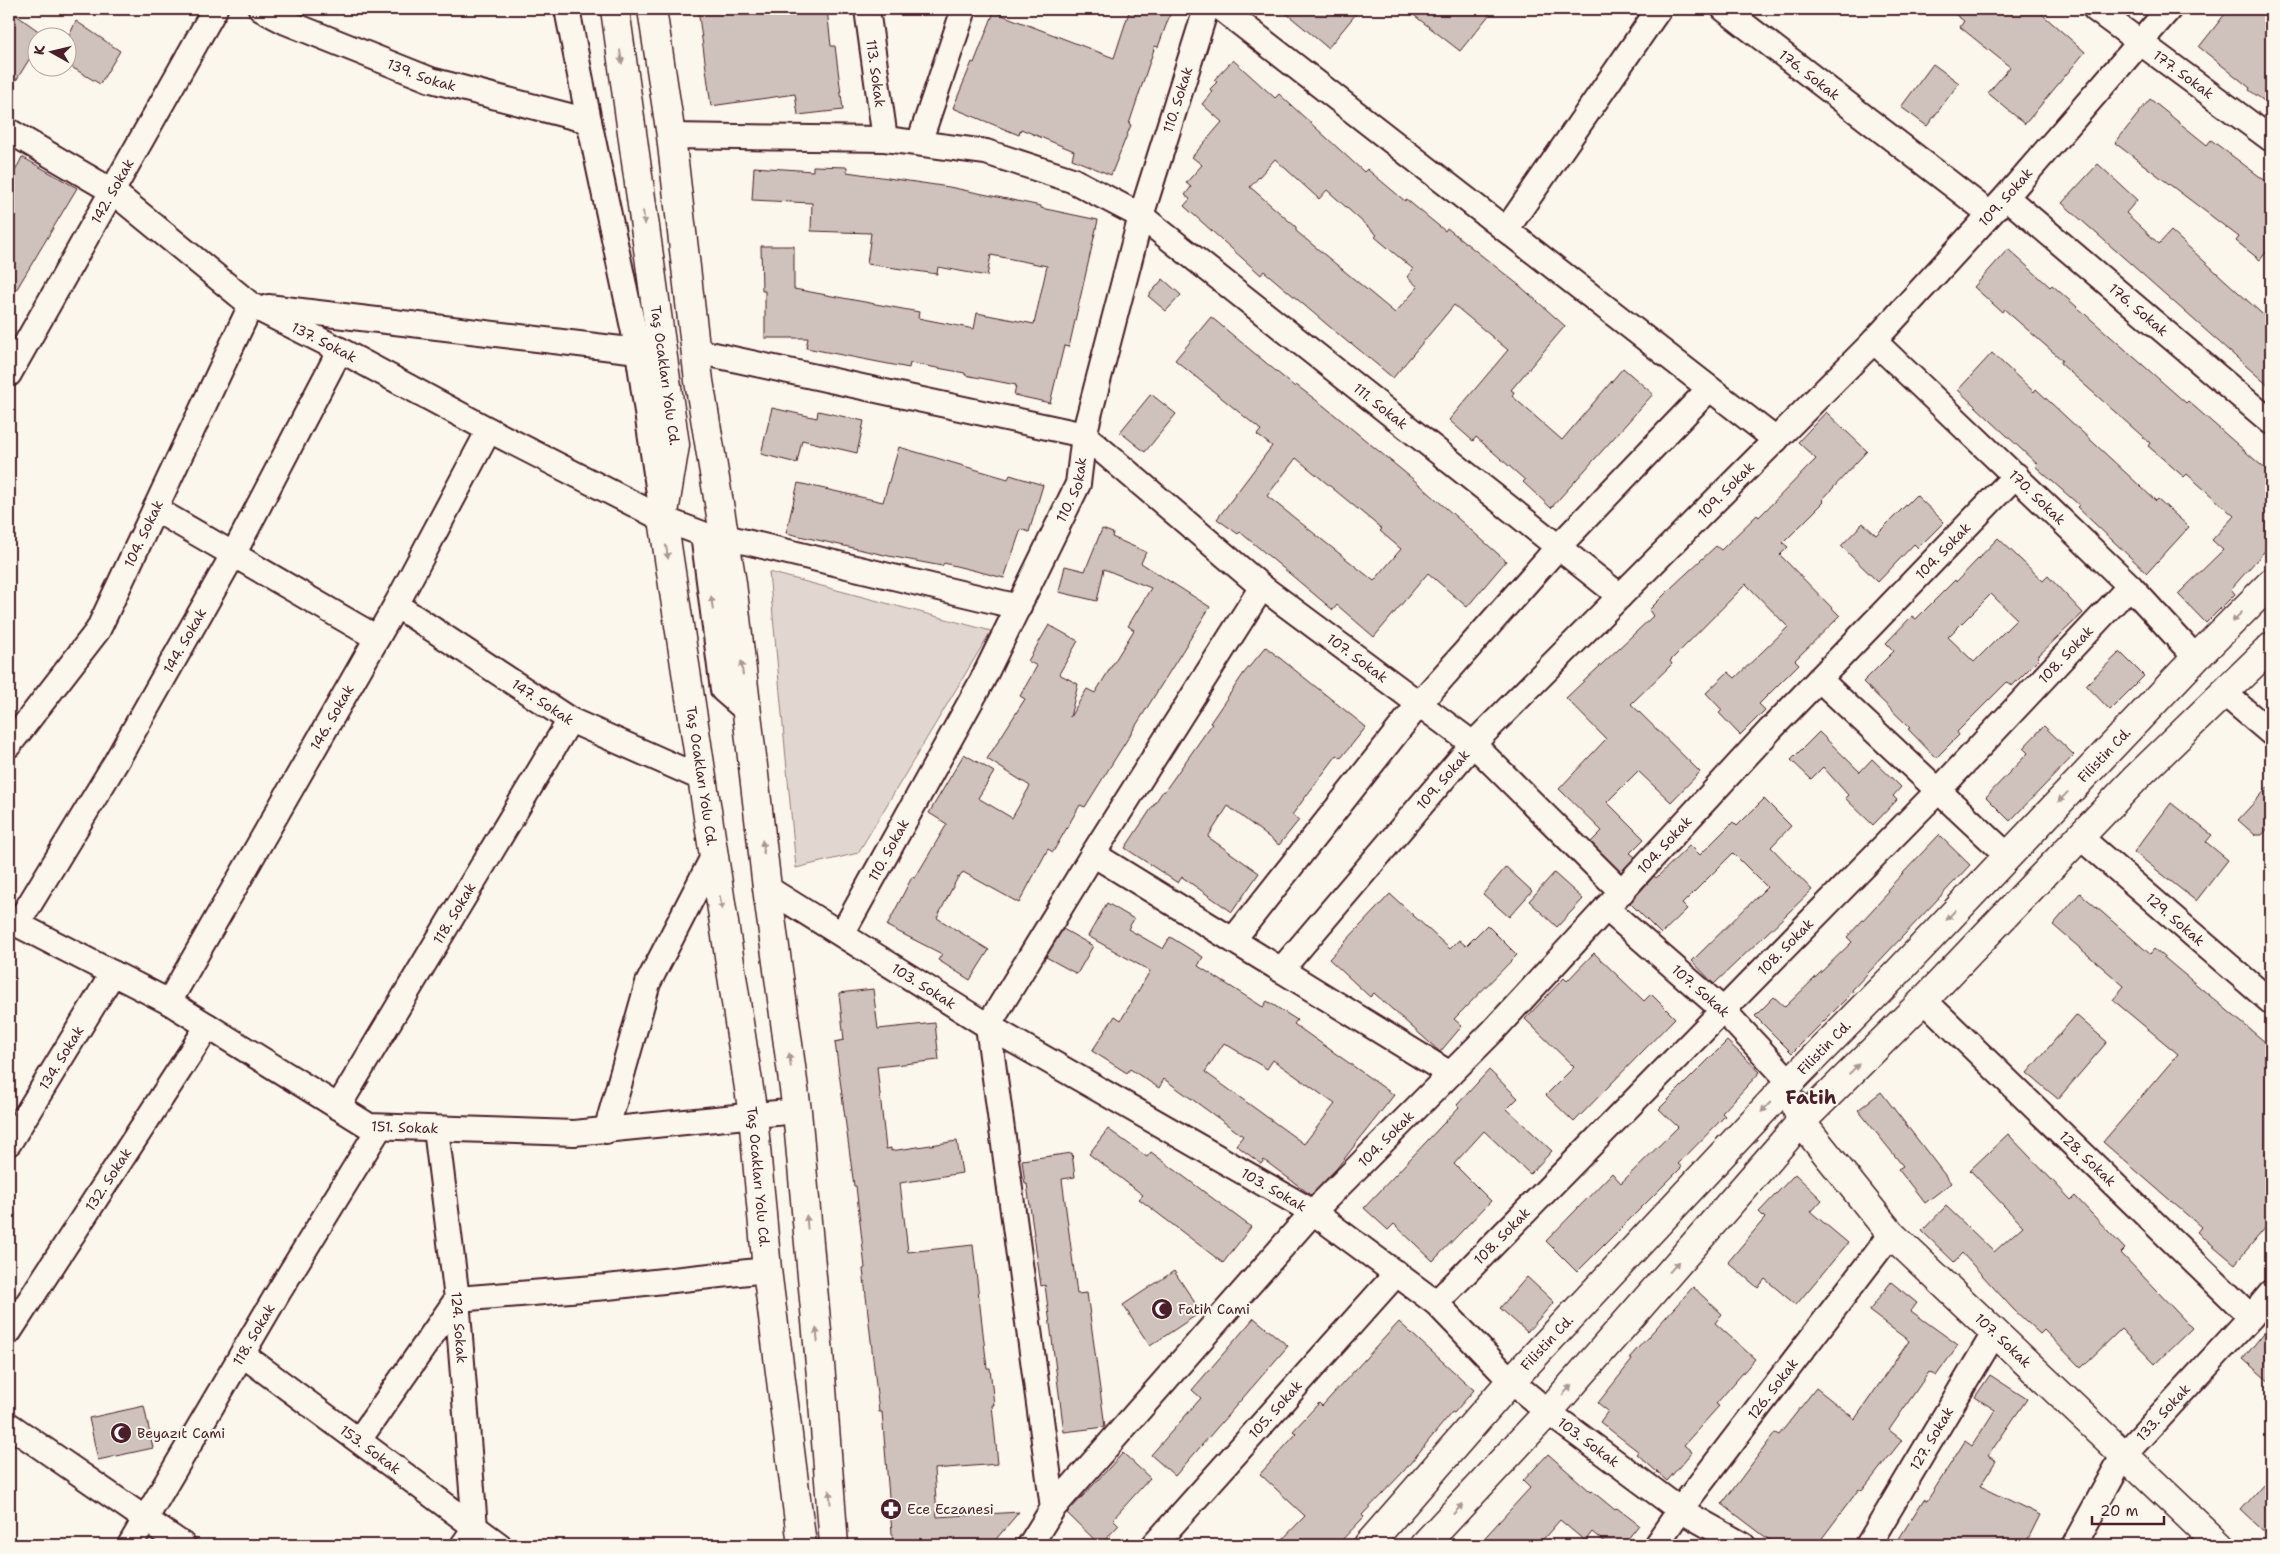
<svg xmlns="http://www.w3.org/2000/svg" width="2280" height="1554" font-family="'Shantell Sans',sans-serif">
  <rect width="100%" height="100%" fill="#fbf7ec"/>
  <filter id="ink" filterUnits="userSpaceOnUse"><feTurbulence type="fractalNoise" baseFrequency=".02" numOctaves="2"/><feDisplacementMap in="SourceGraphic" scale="10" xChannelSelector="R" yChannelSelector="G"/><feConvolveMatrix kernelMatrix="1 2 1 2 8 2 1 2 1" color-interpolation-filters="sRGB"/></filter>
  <g filter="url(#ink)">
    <path fill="#e2d7d0" stroke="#967b7e" d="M769,572L991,631L858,853L796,868Z"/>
    <path fill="#cfc2bc" stroke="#4a1f2b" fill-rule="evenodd" d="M698,9H827L831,46H835L843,110L798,115L795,94L711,106Z
      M1130,9H1172L1158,47L1155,46L1129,124L1131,125L1111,175L1072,159L1074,151L1021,129L1019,135L953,108L972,62L974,63L994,12L1114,58Z
      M1281,9H1360L1328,48Z
      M1406,9H1494L1460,51Z
      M1948,9H2036L2085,52L2025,124L1988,93L2010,67L1960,27L1964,21Z
      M2229,9H2271V106L2249,90L2250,88L2199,47Z
      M9,10L44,35L42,38H38V45L9,92Z
      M76,21L120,51L100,84L68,65V38Z
      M1233,60L1275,98L1279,94L1364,172L1367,169L1405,201L1406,199L1445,231L1447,228L1520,286L1565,326L1511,390L1514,392L1512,396L1562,440L1623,368L1653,394L1551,508L1523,482L1525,480L1476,437L1473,441L1449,420L1508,350L1454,305L1393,378L1351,343L1350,344L1264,271L1261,275L1184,206L1190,199L1185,195L1191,187L1186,183L1202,165L1192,157L1222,122L1202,104L1212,92L1210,89L1217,82L1214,80ZM1275,159L1319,199L1327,190L1377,235L1375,237L1413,269L1407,277L1418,287L1395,313L1296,231V227L1250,187Z
      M1933,64L1959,83L1927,126L1901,107Z
      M2150,99L2207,145L2211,140L2271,185V246L2260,260L2236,241L2239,237L2115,143Z
      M22,157L77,188L9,302V183Z
      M2098,164L2137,200L2126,213L2159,244L2171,231L2271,322V388L2062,203Z
      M813,166L847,167V172L949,187L1041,206V208L1098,220L1069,347L1064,346L1050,403L1014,395L1016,385L965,375V373L910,363L909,368L806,348L808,338H765V291H762L761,246H794V289L919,312L918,318L974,329L977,313L1034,324L1047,266L991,255L987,276L938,267L937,274L867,264L871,233L811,231L812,203L752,200L754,167L813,171Z
      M2008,249L2050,287L2052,285L2186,403L2188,401L2271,474V544L2231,589L2235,594L2206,623L2178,594L2223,550L2212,540L2234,516L2187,474L2184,477L2148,446L2150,443L2060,363L2062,360L2004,309L2002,312L1974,287Z
      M1163,279L1181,295L1166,311L1148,296Z
      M1211,317L1295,387L1296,385L1324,406L1420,485L1506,561L1467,607L1428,573L1374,637L1337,605L1333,610L1240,532L1238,534L1217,519L1272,446L1257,435L1261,430L1175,360ZM1296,458L1382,529L1380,531L1401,549L1374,581L1267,496Z
      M1992,353L2034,392L2036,389L2156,501L2158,499L2189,527L2147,573L2077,507L2079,505L2035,466L2037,464L1958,390Z
      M1151,394L1176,414L1145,452L1120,432Z
      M772,408L817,418L818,411L864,421L857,453L802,440L797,463L761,454Z
      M1826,412L1867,451L1822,500L1824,502L1783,543L1788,547L1780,555L1840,616L1795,660L1799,664L1759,704L1765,710L1740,735L1719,713L1722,710L1706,693L1728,672L1735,678L1788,627L1746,584L1670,661L1672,664L1631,704L1700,772L1671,802L1638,771L1607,802L1644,839L1630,853L1635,857L1621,872L1591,842L1602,831L1559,789L1606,739L1566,698L1653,616L1649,610L1673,586L1716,546L1721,550L1757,515L1759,517L1816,459L1798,442Z
      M899,447L1008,479L1010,475L1043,485L1029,532L1021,529L1004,578L944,563L942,566L889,556L786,533L798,483L883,502Z
      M1916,495L1944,522L1918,548L1914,544L1878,582L1841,546L1863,523L1876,535Z
      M1102,529L1113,533L1112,537L1146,552L1141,563L1210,607L1085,807L1080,805L1053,852L1048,849L1019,903L963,872L959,878L958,877L937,918L989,950L970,980L938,960L942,954L887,926L912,877L915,878L947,824L929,813L964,754L994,772L978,798L1012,818L1030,786L987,759L1025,699L1020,696L1037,666L1028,661L1049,625L1078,641L1059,674L1078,684L1070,717L1087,689L1095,693L1134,630L1128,626L1151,588L1104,569L1097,601L1059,592L1065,566L1085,571Z
      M1998,538L2043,581L2048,576L2083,613L2037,657L2039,659L2012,686L2007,682L1957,732L1959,735L1936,758L1908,729L1910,728L1863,682L1894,651L1886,643L1912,616L1916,619L1955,580L1956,582ZM1991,594L2017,619L1974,662L1948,637Z
      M1266,647L1366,727L1341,758L1337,755L1292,815L1299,820L1279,845L1228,806L1208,837L1259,873L1232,912L1182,877L1178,883L1125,848L1163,791L1164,792L1212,724L1210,723L1244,673Z
      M2120,652L2144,676L2110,710L2086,685Z
      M2044,726L2074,755L2010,821L1986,797L2028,753L2023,748Z
      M1819,732L1860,772L1872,759L1901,787L1893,796L1897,800L1873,825L1845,798L1848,795L1823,767L1811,779L1791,760Z
      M2271,784V825L2262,835H2255L2238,820Z
      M1764,799L1791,826L1771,847L1812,890L1714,984L1692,961L1767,887L1733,853L1682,904L1687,909L1661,934L1630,903L1654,876L1656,878L1690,845L1700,855L1733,822L1737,826Z
      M2171,803L2212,835L2206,842L2228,860L2196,901L2134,852Z
      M1939,835L1970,865L1852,990L1853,992L1792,1053L1755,1016L1774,997L1785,1007L1852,942L1847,937L1889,892L1887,890Z
      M1506,867L1532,891L1509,917L1483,894Z
      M1554,873L1583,899L1557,927L1529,901Z
      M2080,893L2150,954L2154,949L2271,1047V1221L2235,1264L2197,1232L2201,1227L2103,1142L2178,1054L2113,1000L2124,986L2053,925Z
      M1390,894L1450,949L1459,940L1466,946L1487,925L1517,955L1454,1019L1462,1026L1440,1052L1374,993L1370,997L1329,959Z
      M1107,903L1134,919L1128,929L1163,949L1170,937L1203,957L1198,966L1263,1007L1267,1001L1297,1020L1294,1024L1394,1095L1337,1168L1311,1195L1264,1160L1261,1164L1236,1145L1243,1136L1164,1079L1159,1088L1130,1069L1127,1073L1092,1051L1115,1016L1121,1020L1150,971L1088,936ZM1224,1043L1267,1069L1273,1060L1335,1104L1304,1144L1205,1072Z
      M1063,929L1093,946L1077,974L1046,957Z
      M1594,953L1644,1001L1651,994L1675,1018L1574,1122L1546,1095L1574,1067L1525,1019L1564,978L1567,981Z
      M873,989L878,1029L935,1023L939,1060L877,1067L886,1149L891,1148V1151L957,1141L962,1173L900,1183L908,1252L973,1245L987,1368H990L994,1405H992L998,1464L934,1469L937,1517L1019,1512L991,1545H893L882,1412H879L863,1269L865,1268L856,1186H854L835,1042L844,1040L839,993Z
      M2076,1015L2107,1042L2058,1099L2027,1073Z
      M1727,1041L1760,1072L1722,1113L1725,1116L1678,1164L1682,1167L1577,1272L1546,1241L1612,1173L1621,1183L1678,1127L1659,1109Z
      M1489,1070L1518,1098L1507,1109L1552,1151L1530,1174L1484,1131L1454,1164L1491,1201L1433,1261L1394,1224L1388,1230L1364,1208L1459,1107L1457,1105Z
      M1881,1092L1951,1183L1925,1203L1898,1169L1903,1166L1858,1110Z
      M1108,1129L1147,1157L1151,1152L1251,1227L1223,1263L1139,1199L1143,1195L1089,1154Z
      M2008,1134L2071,1200L2075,1196L2125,1249L2121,1253L2192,1328L2155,1364L2121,1329L2081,1368L2044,1330L2040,1334L2013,1309L1962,1253L1954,1262L1922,1231L1946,1206L1994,1252L2023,1226L1970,1170Z
      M1072,1153L1075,1177L1062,1179L1077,1294L1087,1293L1105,1427L1064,1432L1045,1285L1041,1286L1027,1184H1025L1022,1160Z
      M1795,1174L1822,1200L1811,1212L1848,1243L1796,1305L1765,1279L1758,1288L1728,1262L1765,1218L1759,1212Z
      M1174,1271L1201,1312L1150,1346L1123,1305Z
      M1527,1277L1554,1302L1527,1332L1500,1308Z
      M1891,1282L1917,1303L1911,1311L1958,1345L1936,1376L1929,1372L1889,1430L1902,1440L1862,1491L1859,1489L1817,1545H1776L1722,1504L1775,1433L1779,1435L1816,1388L1855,1419L1909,1341L1869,1311Z
      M1693,1287L1722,1314L1715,1323L1755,1359L1716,1404L1719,1406L1684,1445L1692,1452L1667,1481L1637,1454L1639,1452L1600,1422L1608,1411L1598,1403L1632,1360L1629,1358Z
      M1254,1318L1288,1346L1175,1476L1151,1455L1201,1398L1192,1390Z
      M1399,1322L1474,1390L1454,1413L1452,1412L1403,1472L1362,1515L1364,1517L1337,1545H1277L1305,1516L1260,1474L1296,1434L1293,1431L1319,1403L1322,1406Z
      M2271,1324V1383L2243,1359Z
      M1990,1375L2027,1399L1988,1456L1996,1461L1980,1486L2040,1515L2025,1545H1895L1924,1499L1927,1501L1965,1441L1972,1446L1995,1410L1975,1397Z
      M144,1406L153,1448L98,1460L89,1418Z
      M1123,1453L1150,1478L1113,1519L1119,1525L1100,1545L1067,1513Z
      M1548,1454L1591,1492L1592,1491L1615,1510L1617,1508L1639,1525L1623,1545H1608L1592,1532L1585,1541L1560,1520L1538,1545H1478L1530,1488L1523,1481Z
      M2271,1476V1538L2241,1510Z"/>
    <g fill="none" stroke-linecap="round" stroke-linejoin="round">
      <g stroke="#4a1f2b" stroke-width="28">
        <g id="minor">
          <path id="s1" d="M261,9L286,22L431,80L589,121"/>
          <path d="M567,9L589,121L638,351L661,507"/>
          <path id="s2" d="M867,9L885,139"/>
          <path d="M1222,9L1776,440"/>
          <path id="s3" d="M1724,9L1990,214"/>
          <path id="s4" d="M2095,9L2271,139"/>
          <path id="s5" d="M9,131L112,191L251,305L340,350L489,430L663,519L703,534L723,690L747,711"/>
          <path id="s6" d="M671,136L885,139L986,152L1072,180L1141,216L1620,596"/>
          <path d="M919,143L964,9"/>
          <path id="s7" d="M2006,197L2271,422"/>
          <path d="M1506,230L1659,9"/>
          <path d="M268,307L638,351"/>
          <path id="s8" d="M1874,341L2130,586L2196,658"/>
          <path id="s9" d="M696,351L1084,435L1262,587L1473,744L1622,892"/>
          <path id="s10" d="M9,374L215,9"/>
          <path d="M155,509L377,638"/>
          <path d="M725,537L1019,607"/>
          <path id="s11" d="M396,605L570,720L701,778"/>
          <path d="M1819,679L2007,855"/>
          <path d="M2224,693L2271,733"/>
          <path id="s12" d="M9,745L98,630L251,305"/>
          <path id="s13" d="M2080,837L2271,1002"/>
          <path d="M1093,854L1450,1074"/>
          <path id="s14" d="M767,888L988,1026L1313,1212L1436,1303L1511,1381L1548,1412L1680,1510L1743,1545"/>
          <path id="s15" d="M1606,908L1723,1010L1790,1082"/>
          <path id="s16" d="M9,920L169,1002L369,1126L574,1133L797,1111"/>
          <path id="s17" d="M17,925L116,762L233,555L340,350"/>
          <path id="s18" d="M842,934L982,681L1078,484L1084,435L1141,216L1206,9"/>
          <path d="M1233,940L1419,704L1559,546L1709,389"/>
          <path id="s19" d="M1281,970L1473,744L1874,341L2006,197L2169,9"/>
          <path id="s20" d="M1924,1000L2251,1317"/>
          <path id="s21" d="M169,1002L396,605L489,430"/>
          <path id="s22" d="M338,1107L570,720"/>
          <path id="s23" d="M436,1129L457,1299L475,1528L463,1545"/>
          <path d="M606,1131L648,983L714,855"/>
          <path id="s24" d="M9,1143L113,973"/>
          <path d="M457,1299L607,1287L767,1270"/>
          <path id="s25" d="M1436,1303L1939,790L2130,586"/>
          <path id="s26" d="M9,1332L208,1026"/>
          <path id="s27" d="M242,1354L499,1545"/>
          <path d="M9,1425L183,1545"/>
          <path d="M359,1440L457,1299"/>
          <path d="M1053,1508L988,1026L1093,854L1262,587"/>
          <path id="s28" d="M130,1545L278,1293L380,1127"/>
          <path id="s29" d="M1030,1545L1053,1508L1313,1212L1493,1031L1770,730L2016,475"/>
          <path id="s30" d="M1154,1545L1397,1273"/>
          <path id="s31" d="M1656,1545L1680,1510L1891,1234"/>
          <path id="s32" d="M1868,1545L1995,1332"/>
          <path id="s33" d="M2074,1545L2123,1456L2251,1317L2271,1293"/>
        </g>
      </g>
      <g stroke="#4a1f2b" stroke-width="31">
        <g id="major">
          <path id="s34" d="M615,9L675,445L663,519L753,1115L767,1270L802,1545"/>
          <path d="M652,9L671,136L699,381L732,583L767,888L797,1111L821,1376L834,1545"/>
          <path id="s35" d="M1796,1105L1801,1122L1891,1234L2219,1545"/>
          <path id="s36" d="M1368,1545L1511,1381L1790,1082L1898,972L2196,658L2271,583"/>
          <path d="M1424,1545L1548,1412L1801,1122L1924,1000L2137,777L2271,647"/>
        </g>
      </g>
      <use href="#minor" stroke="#fbf7ec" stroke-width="24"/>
      <use href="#major" stroke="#fbf7ec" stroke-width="28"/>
    </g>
    <defs><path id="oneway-solid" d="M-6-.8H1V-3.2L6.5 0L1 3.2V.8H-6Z" transform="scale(1.25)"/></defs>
    <g fill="#ab9695">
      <use href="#oneway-solid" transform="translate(621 57) rotate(82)"/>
      <use href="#oneway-solid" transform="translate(644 218) rotate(82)"/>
      <use href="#oneway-solid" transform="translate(667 552) rotate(81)"/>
      <use href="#oneway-solid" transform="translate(712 603) rotate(-97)"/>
      <use href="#oneway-solid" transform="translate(2237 617) rotate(135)"/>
      <use href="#oneway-solid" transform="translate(742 668) rotate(-97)"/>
      <use href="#oneway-solid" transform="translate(2063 797) rotate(134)"/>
      <use href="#oneway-solid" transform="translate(763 847) rotate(-97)"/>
      <use href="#oneway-solid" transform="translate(721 903) rotate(81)"/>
      <use href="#oneway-solid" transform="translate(1951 915) rotate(133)"/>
      <use href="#oneway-solid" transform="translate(790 1060) rotate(-97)"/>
      <use href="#oneway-solid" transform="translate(1854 1069) rotate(-45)"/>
      <use href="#oneway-solid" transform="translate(1766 1107) rotate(133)"/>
      <use href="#oneway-solid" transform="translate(807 1222) rotate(-95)"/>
      <use href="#oneway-solid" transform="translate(1674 1267) rotate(-49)"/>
      <use href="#oneway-solid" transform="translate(817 1335) rotate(-96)"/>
      <use href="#oneway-solid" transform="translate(1567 1390) rotate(-49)"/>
      <use href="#oneway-solid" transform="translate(830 1497) rotate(-94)"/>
      <use href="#oneway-solid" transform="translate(1458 1509) rotate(-47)"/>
    </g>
  </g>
  <defs>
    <g id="mosque-disc" transform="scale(1.125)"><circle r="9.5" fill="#4a1f2b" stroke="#fbf7ec"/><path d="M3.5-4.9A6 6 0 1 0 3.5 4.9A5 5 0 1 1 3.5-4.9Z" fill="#fff"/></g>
    <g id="pharmacy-disc" transform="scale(1.125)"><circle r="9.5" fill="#4a1f2b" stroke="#fbf7ec"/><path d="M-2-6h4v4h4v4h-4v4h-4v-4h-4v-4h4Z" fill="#fff"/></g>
  </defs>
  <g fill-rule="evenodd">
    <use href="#mosque-disc" x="1162" y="1309"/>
    <use href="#mosque-disc" x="121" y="1433"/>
    <use href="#pharmacy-disc" x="891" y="1509"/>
  </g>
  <g text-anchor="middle" stroke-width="4" stroke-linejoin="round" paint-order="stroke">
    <g font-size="14" fill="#4a1f2b" stroke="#fbf7ec">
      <text dy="5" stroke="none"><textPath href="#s1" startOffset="174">139. Sokak</textPath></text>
      <text dy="5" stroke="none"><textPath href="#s2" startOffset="65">113. Sokak</textPath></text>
      <text dy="5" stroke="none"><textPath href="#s4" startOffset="110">177. Sokak</textPath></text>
      <text dy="5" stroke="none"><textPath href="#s3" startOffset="108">176. Sokak</textPath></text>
      <text dy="5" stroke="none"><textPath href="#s18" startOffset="906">110. Sokak</textPath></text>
      <text dy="5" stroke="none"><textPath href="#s10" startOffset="210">142. Sokak</textPath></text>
      <text dy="5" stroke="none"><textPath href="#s19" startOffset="1060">109. Sokak</textPath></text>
      <text dy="5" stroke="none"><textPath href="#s7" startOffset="174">176. Sokak</textPath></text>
      <text dy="5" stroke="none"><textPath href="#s5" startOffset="381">137. Sokak</textPath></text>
      <text dy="5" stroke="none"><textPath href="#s34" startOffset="370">Taş Ocakları Yolu Cd.</textPath></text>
      <text dy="5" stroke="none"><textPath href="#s6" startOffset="790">111. Sokak</textPath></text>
      <text dy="5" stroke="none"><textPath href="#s18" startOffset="501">110. Sokak</textPath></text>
      <text dy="5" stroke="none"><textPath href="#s19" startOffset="655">109. Sokak</textPath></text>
      <text dy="5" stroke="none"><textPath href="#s8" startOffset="226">170. Sokak</textPath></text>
      <text dy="5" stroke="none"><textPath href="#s12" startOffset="252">104. Sokak</textPath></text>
      <text dy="5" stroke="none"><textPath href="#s29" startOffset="1351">104. Sokak</textPath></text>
      <text dy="5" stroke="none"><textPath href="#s17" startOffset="330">144. Sokak</textPath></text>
      <text dy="5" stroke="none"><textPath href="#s25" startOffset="904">108. Sokak</textPath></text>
      <text dy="5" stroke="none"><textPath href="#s9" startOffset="750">107. Sokak</textPath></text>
      <text dy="5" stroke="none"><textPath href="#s11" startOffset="176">147. Sokak</textPath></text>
      <text dy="5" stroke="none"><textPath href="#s21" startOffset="328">146. Sokak</textPath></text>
      <text dy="5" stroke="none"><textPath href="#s36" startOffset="1080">Filistin Cd.</textPath></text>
      <text dy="5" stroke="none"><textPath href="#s34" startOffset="775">Taş Ocakları Yolu Cd.</textPath></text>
      <text dy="5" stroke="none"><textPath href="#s19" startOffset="250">109. Sokak</textPath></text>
      <text dy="5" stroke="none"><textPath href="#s29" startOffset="946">104. Sokak</textPath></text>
      <text dy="5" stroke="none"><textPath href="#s18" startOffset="96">110. Sokak</textPath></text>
      <text dy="5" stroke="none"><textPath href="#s22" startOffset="226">118. Sokak</textPath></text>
      <text dy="5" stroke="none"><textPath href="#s13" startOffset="126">129. Sokak</textPath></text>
      <text dy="5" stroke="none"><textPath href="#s25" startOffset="499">108. Sokak</textPath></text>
      <text dy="5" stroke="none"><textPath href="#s14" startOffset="185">103. Sokak</textPath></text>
      <text dy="5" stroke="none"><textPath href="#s15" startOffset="126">107. Sokak</textPath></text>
      <text dy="5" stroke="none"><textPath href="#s36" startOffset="675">Filistin Cd.</textPath></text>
      <text dy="5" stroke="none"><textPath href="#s24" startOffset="100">134. Sokak</textPath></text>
      <text dy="5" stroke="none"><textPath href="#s16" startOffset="451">151. Sokak</textPath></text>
      <text dy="5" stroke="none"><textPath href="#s29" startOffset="541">104. Sokak</textPath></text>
      <text dy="5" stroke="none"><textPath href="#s20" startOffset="228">128. Sokak</textPath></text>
      <text dy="5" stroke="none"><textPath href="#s34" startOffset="1180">Taş Ocakları Yolu Cd.</textPath></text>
      <text dy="5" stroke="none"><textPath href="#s26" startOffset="182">132. Sokak</textPath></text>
      <text dy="5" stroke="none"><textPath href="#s14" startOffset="590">103. Sokak</textPath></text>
      <text dy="5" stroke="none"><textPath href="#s25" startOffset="94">108. Sokak</textPath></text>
      <text dy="5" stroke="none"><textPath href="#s23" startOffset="200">124. Sokak</textPath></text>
      <text dy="5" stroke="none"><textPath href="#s28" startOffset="244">118. Sokak</textPath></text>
      <text dy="5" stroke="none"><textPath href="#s35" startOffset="316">107. Sokak</textPath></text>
      <text dy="5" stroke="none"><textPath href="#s36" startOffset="270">Filistin Cd.</textPath></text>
      <text dy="5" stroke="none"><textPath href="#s31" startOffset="195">126. Sokak</textPath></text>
      <text dy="5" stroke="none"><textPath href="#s30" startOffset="182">105. Sokak</textPath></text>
      <text dy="5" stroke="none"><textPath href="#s33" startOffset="161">133. Sokak</textPath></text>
      <text dy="5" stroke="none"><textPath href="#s32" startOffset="124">127. Sokak</textPath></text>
      <text dy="5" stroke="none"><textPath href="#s14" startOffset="995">103. Sokak</textPath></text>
      <text dy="5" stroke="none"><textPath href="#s27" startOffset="160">153. Sokak</textPath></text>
    </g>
    <g font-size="14" fill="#4a1f2b" stroke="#fbf7ec" text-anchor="start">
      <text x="1178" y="1314">Fatih Cami</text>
      <text x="137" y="1438">Beyazıt Cami</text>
      <text x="907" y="1514">Ece Eczanesi</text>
    </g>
    <g font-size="19" font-weight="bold" fill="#4a1f2b" stroke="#fbf7ec">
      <text x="1811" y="1104">Fatih</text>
    </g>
  </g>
  <rect width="2280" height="1554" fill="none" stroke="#fbf7ec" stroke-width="30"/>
  <rect x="15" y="15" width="2250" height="1524" fill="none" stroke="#4a1f2b" stroke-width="2" filter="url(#ink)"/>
  <g transform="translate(52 52) rotate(278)"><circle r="24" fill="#fbf7ec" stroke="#b4a19f"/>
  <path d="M0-4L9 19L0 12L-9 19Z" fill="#4a1f2b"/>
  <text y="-8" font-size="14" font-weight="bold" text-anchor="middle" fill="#4a1f2b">K</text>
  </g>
  <path d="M2092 1516v8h72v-8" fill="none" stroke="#4a1f2b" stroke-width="2.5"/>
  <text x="2100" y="1516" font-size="15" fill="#4a1f2b" stroke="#fbf7ec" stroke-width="4" paint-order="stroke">20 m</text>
</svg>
